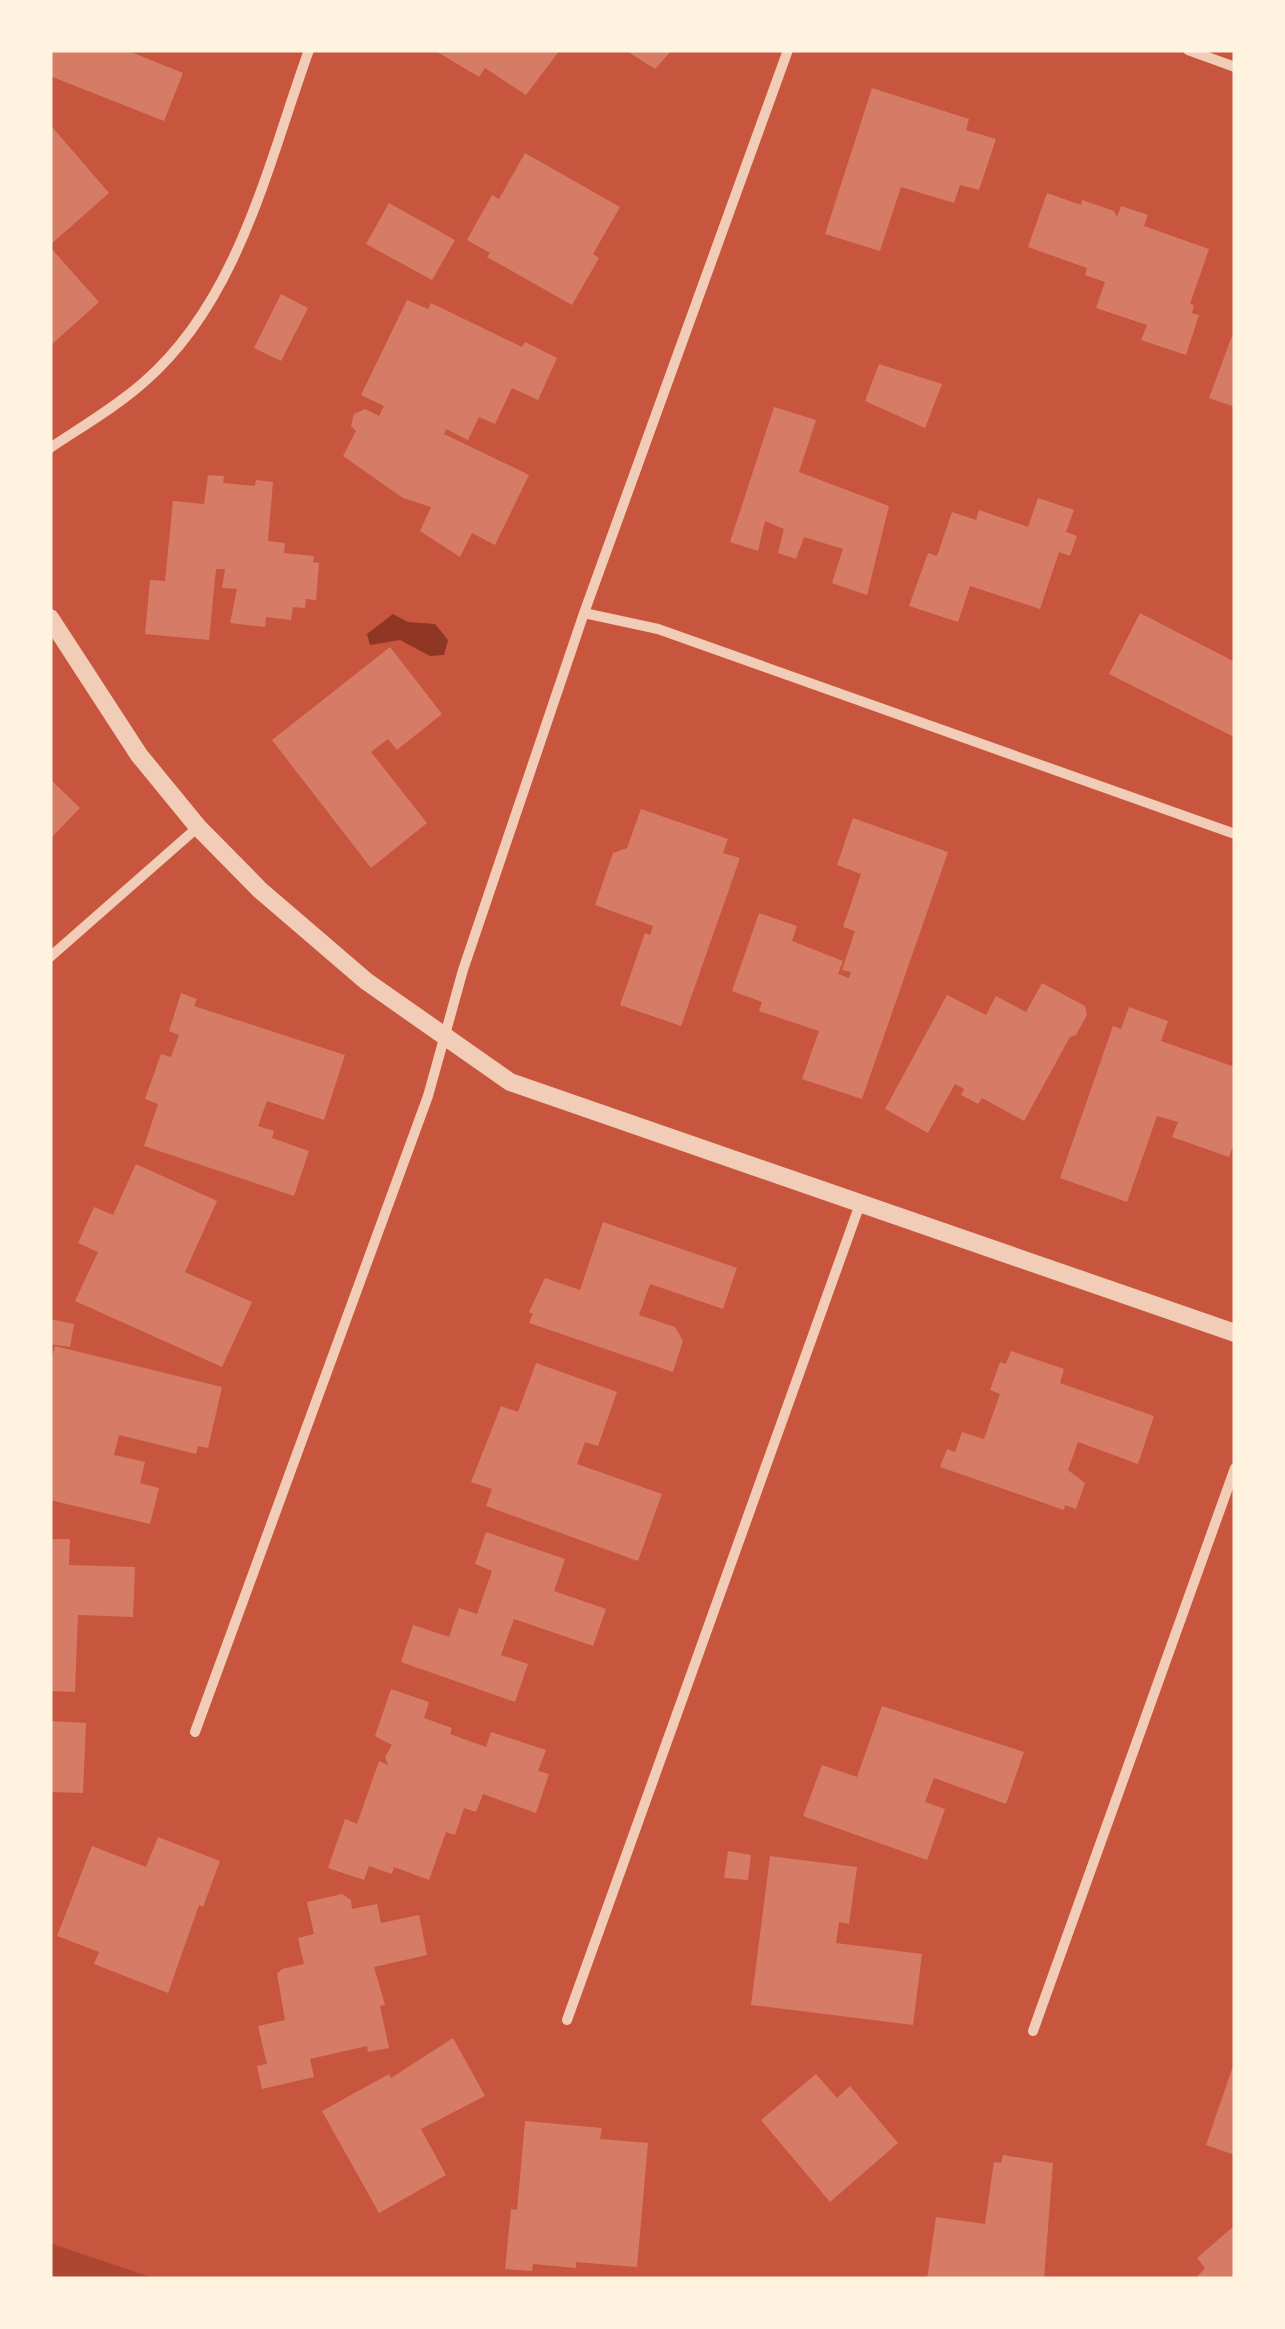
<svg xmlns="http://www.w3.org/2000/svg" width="1285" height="2329" font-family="Jost,sans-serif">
  <rect width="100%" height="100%" fill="#c8553d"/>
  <path fill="#ae4732" d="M50,2243L156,2279H50Z"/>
  <path fill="#8f3625" d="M393,614L408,622L435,624L448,640L444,655L430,656L400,640L370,645L367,634Z"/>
  <path fill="#d67c66" d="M50,50H126L183,73L164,121L50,76Z
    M434,50H560L526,95L485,68L479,77Z
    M625,50H672L655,69Z
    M872,88L969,119L966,130L996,139L979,190L960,185L954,203L901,187L880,251L825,234Z
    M53,128L109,193L50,245V130Z
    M525,153L620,207L593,254L599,258L572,305L487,257L490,253L467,240L492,195L499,199Z
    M1047,193L1081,205L1082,200L1114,211L1117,217L1121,206L1148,215L1144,226L1209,249L1190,304L1194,305L1192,313L1199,315L1186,355L1141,340L1147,325L1096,308L1105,282L1085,275L1087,268L1028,247Z
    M389,203L455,240L432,280L366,244Z
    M50,247L99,302L50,346Z
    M281,294L308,308L281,361L254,348Z
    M407,300L428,309L431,303L522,347L525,342L557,358L538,400L512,388L495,424L479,417L468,440L446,429L444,434L529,475L495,545L472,533L460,557L420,531L431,507L403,498L343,456L356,431L351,426L354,414L365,409L379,416L384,406L361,395Z
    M1235,328V407L1209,398Z
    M879,364L942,384L925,428L865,401Z
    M774,407L816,420L799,472L889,506L867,595L832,583L843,549L804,537L796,559L778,553L784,529L765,521L758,551L730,542Z
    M208,475L224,476L223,483L255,486L256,480L273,482L268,541L285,543L284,553L314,556L313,562L319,563L316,600L306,599L305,608L293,607L291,620L266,617L265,627L230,623L237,589L222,588L225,569H216L209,640L145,634L150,580L165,581L173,501L204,504Z
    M1038,498L1074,510L1066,532L1077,536L1070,556L1059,552L1040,609L970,586L958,622L909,606L928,553L937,556L952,512L976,520L979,510L1028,527Z
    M1140,613L1235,662L1234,737L1109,674Z
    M390,647L442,714L397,750L388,739L371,752L427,823L371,868L272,740Z
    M50,779L80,808L50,839Z
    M641,809L728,839L723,853L740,858L681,1026L620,1005L645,933L650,935L653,926L595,905L613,853L627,848Z
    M853,818L948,852L862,1099L802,1079L819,1031L759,1011L762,1002L732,991L759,913L797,926L792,941L843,961L838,974L849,978L851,972L842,970L855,931L843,927L861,874L837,865Z
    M1042,983L1085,1006L1087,1015L1076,1035L1070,1037L1024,1121L982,1098L978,1104L961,1095L964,1089L955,1084L928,1133L885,1109L947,995L986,1015L996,996L1026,1012Z
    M181,993L197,999L194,1006L345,1055L324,1120L267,1101L258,1126L274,1131L272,1138L309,1151L294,1196L144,1146L158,1104L145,1099L161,1054L171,1057L179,1035L169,1031Z
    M1129,1007L1168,1021L1161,1041L1235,1067V1140L1229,1157L1172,1137L1178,1122L1157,1116L1127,1202L1060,1178L1113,1026L1121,1029Z
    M136,1164L217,1201L185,1272L252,1302L222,1367L75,1301L98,1252L78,1243L94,1207L113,1215Z
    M603,1222L737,1268L723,1309L650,1284L639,1315L675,1327L683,1341L673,1372L529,1323L533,1314L529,1312L545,1278L580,1290Z
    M50,1319L74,1324L70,1347L50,1344Z
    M55,1346L222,1387L208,1448L198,1446L196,1454L119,1435L114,1455L145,1462L140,1483L159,1488L150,1524L50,1500V1364Z
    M1011,1351L1064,1369L1060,1383L1154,1416L1138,1464L1078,1442L1068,1470L1085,1483L1076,1509L1065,1505L1064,1510L940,1467L947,1449L955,1452L962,1432L984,1439L1000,1394L990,1390L1000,1362L1006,1364Z
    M536,1363L617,1392L598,1446L585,1442L577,1464L662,1494L638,1561L486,1506L492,1489L471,1482L501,1406L518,1412Z
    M486,1532L565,1559L554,1591L606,1609L593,1646L514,1619L501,1655L528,1664L515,1702L401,1662L413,1625L449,1637L459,1608L477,1614L492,1571L475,1564Z
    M50,1539H70L69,1565L135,1567L133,1617L78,1615L75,1692L50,1691Z
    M391,1689L429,1702L424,1718L452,1728L450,1734L486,1747L491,1732L546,1750L538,1771L549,1774L536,1813L483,1794L476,1812L464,1808L455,1835L446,1832L429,1880L394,1867L392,1874L369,1866L364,1880L328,1868L345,1819L357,1824L379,1761L388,1765L385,1757L392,1745L375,1736Z
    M882,1706L1024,1752L1006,1804L934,1778L925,1802L945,1809L927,1860L803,1816L822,1765L857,1777Z
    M50,1721L86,1723L83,1793L50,1792Z
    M158,1837L220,1861L203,1907L199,1905L168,1993L94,1964L99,1952L57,1936L92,1846L146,1867Z
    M728,1851L751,1855L748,1880L724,1878Z
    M770,1856L857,1867L849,1924L839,1922L836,1943L922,1954L913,2025L751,2005Z
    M342,1894L351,1900L352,1909L377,1904L381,1923L419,1915L427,1955L374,1967L385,2005L380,2006L389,2048L368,2052L367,2046L310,2059L314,2077L262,2089L257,2066L267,2064L258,2026L285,2020L277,1974L282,1969L304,1964L298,1938L314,1934L307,1902Z
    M453,2038L485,2096L421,2129L446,2175L379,2213L322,2111L389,2074L391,2078Z
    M1234,2063H1235V2155L1206,2145Z
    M816,2074L837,2098L850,2086L898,2143L830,2202L761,2120Z
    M525,2121L602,2128L600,2139L648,2143L637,2267L576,2262V2268L533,2264L532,2271L505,2269L511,2209L517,2210Z
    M1003,2155L1053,2163L1044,2279H927L936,2217L985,2224L994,2162L1001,2163Z
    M1235,2225V2279H1195L1205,2268L1197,2258Z"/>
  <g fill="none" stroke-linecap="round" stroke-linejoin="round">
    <path stroke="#f1ccb7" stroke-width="10" d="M1188,50L1235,67
      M50,448C81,427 116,407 144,382C239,300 268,163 309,50
      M584,613L658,629L1235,834
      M50,957L198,827
      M195,1732L428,1096L463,970L584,613L788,50
      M567,2020L860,1204
      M1033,2031L1235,1468"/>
    <path stroke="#f1ccb7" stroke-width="18" d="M50,618L139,755L198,827L260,890L366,981L510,1082L1235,1333"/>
  </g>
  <rect width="1285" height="2329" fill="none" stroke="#fff3e0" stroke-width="105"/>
</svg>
